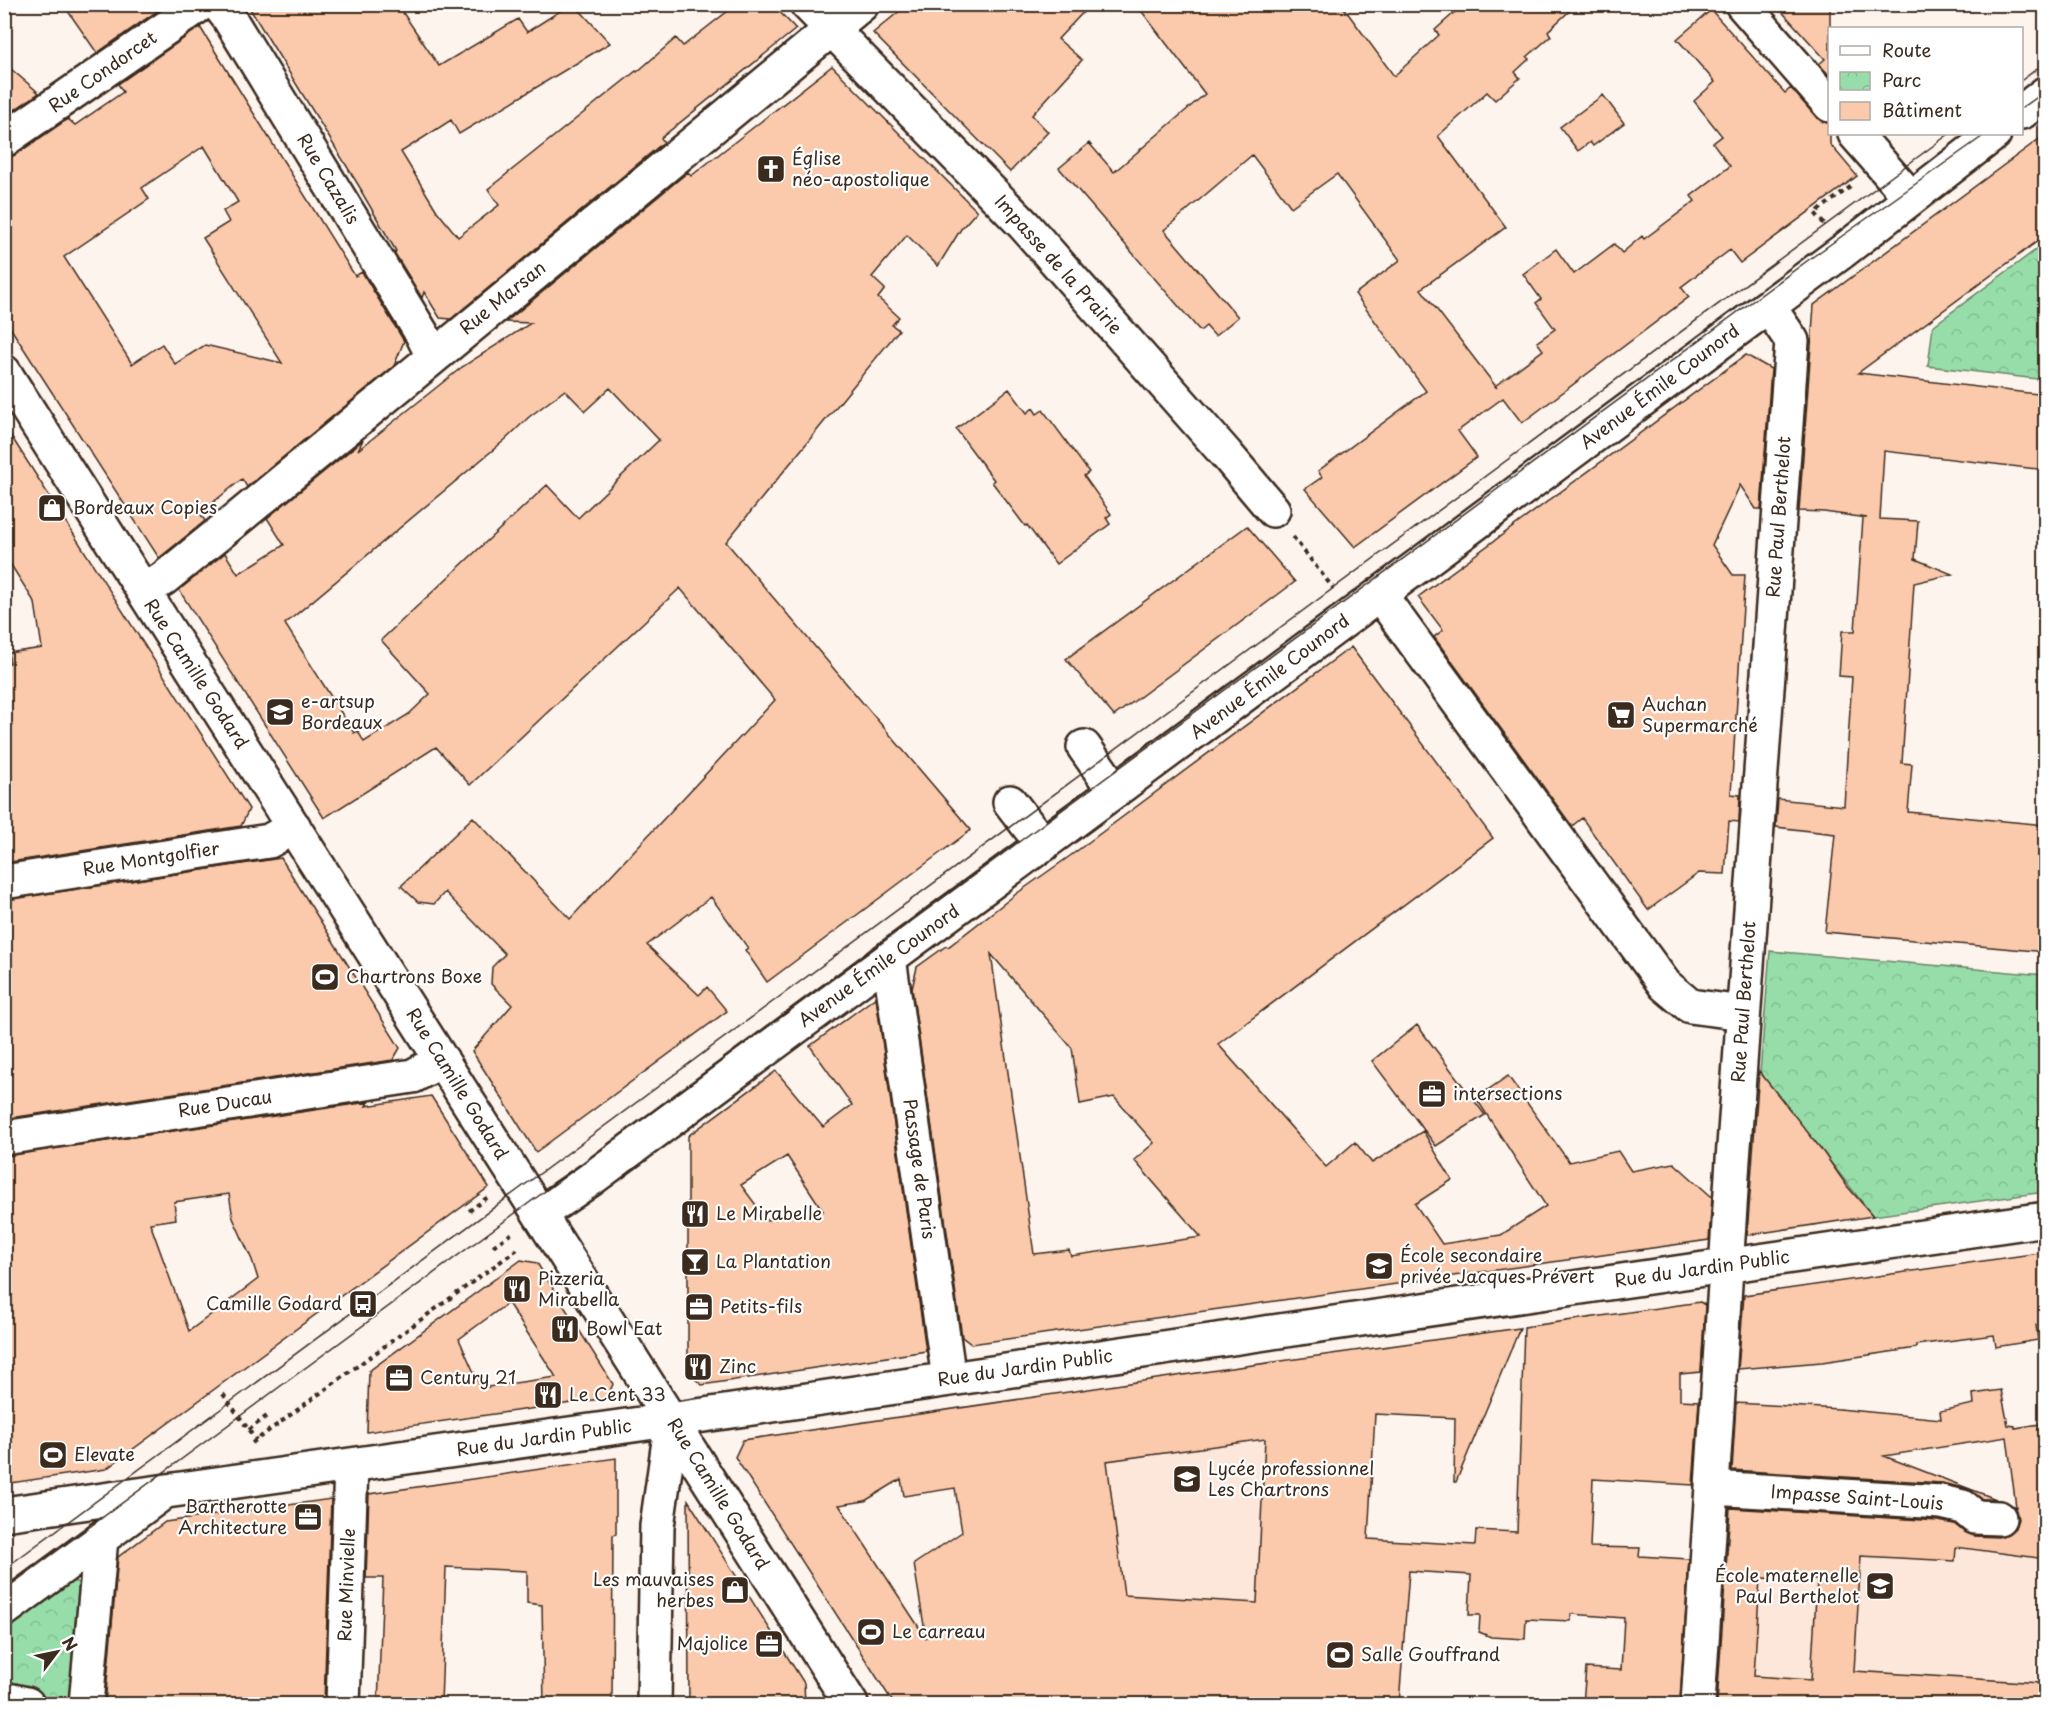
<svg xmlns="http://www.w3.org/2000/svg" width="2050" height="1709" font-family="'Playpen Sans',sans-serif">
  <defs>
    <pattern id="park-crowns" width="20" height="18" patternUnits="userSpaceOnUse" patternTransform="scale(1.5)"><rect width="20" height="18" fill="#97ddaa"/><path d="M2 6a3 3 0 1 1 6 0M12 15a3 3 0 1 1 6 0" fill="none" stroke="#83be92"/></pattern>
  </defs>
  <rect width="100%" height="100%" fill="#fef4ee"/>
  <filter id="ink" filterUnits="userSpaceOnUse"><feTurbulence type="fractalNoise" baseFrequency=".0167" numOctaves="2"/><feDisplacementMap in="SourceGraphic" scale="12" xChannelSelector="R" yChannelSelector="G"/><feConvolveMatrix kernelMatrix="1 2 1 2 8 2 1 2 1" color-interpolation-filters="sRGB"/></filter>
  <g filter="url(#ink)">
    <path fill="#fde7da" d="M1330,1355L1266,1616L1116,1608L1039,1397Z
      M1731,1496L1935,1508L1958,1522L1956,1547L2037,1558L2035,1704H1717Z"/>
    <path fill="url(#park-crowns)" stroke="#698464" stroke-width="1.5" d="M2045,243V380L1928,366L1933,326Z
      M1770,951L2045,975V1192L1873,1216L1760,1073Z
      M68,1581L77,1582L83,1591L74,1704H65L5,1689L4,1628Z"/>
    <path fill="#fbc9ab" stroke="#3b2a1e" stroke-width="1.5" fill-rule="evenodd" d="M63,4H167L97,53Z
      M247,4H397L439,66L518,19L527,32L571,4H574L610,43L459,134L451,120L401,152L437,211L458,237L499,205L488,189L636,71L637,72L676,38L683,46L737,4H772L796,29L661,138L664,142L451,319L440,318L424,292L422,298L394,252L396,251L361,191H362Z
      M908,4H1091L1058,39L1082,60L1032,115L1048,132L1010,172L873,33Z
      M1136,4H1341L1394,76L1439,35L1435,30L1464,4H1577L1548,31L1551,36L1527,57L1529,59L1515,72L1520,78L1495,100L1487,92L1438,136L1506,227L1421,289L1497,388L1495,386L1543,350L1537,342L1555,329L1536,303L1541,299L1523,274L1556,249L1574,274L1614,244L1622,253L1642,236L1644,239L1695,201L1691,196L1730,166L1713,143L1722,136L1694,101L1715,82L1677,39L1711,10L1785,93L1791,88L1816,117L1823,122L1830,123V144L1857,176L1740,263L1730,250L1681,287L1689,297L1522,423L1503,398L1458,431L1477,457L1355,547L1305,489L1322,477L1318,471L1426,391L1355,294L1400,260L1337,174L1291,207L1252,155L1164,230L1238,317L1215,336L1206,326L1200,331L1059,168L1089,143L1114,172L1205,94Z
      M1775,4H1830V76L1819,64L1825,59Z
      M200,27L355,276L362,272L404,341L394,366L247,487L242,479L200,513L205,521L159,558L4,318V159L15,155L68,119L75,125L123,92L118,84ZM204,146L238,202L223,211L229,222L203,238L282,363L205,345L175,364L162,344L132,364L64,257L149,199L142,188Z
      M4,63L39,93L4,117Z
      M832,66L977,211L961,229L938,266L907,235L872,277L885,289L878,298L899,317L892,325L899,330L726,542L971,830L767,982L745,950L748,948L711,897L647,945L699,995L707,987L727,1011L536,1152L472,1051L512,1005L491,984L492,967L505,954L445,892L434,904L418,902L401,886L473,817L570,919L775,700L680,588L470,785L436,747L324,818L179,590L225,553L238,574L284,545L267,518L363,440L358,450L462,367L531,323L506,322L688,172L691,176ZM610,388L659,440L578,518L547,485L381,640L430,694L409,714L364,742L358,731L354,733L285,624L506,439L529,417L565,390L585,411Z
      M1603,95L1624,123L1593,146L1590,142L1578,151L1560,127Z
      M2046,134V235L1858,373L2046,395V470L1884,451L1880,519L1918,521L1915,559L1952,574L1914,583L1902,763L1912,764L1908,812L2046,825V952L1825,932L1835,834L1776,827L1778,799L1844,806L1852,677L1839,676L1842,631H1855L1863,518H1867L1824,512L1799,511L1814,305Z
      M1746,355L1771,369L1761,509H1756L1740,485L1712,545L1733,575H1745L1731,794L1740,795L1739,822L1729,821L1725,874L1699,873L1648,910L1582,818L1572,826L1434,637L1443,630L1418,597Z
      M1009,389L1027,413L1033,408L1037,414L1043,410L1089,472L1084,476L1111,514L1106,518L1110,524L1056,564L1027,525L1025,526L992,482L994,480L956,429Z
      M4,425L249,809L241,826L4,863V663H10L8,653L42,648L35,603L4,554Z
      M1247,526L1295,582L1114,716L1066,659Z
      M1351,647L1493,838L1218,1044L1326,1167L1355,1142L1372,1163L1423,1131L1452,1180L1415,1204L1442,1244L1501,1235L1546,1206L1476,1098L1508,1076L1569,1162L1618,1151L1631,1171L1674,1163L1712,1197L1709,1240L971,1344L962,1337L912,989L917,967L946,946L948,947L1016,894L1070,856ZM991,954L1072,1048L1080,1104L1114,1097L1154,1143L1134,1160L1201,1237L1071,1256L1069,1250L1034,1254Z
      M281,858L400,1048L393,1060L4,1119V900Z
      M876,997L926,1351L702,1385L688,1373V1136L776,1071L823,1127L852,1105L810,1046ZM787,1156L823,1211L767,1220L741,1185Z
      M1417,1025L1485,1115L1436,1146L1372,1061Z
      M1759,1071L1821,1149L1847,1186L1873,1216L1747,1235Z
      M431,1096L489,1187L106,1469L4,1484V1156L369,1102L366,1106ZM229,1194L233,1218L252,1260L258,1279L189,1331L150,1223L176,1219L174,1202Z
      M2046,1252V1324L2036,1325L2038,1340L1996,1347L1994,1335L1916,1345V1348L1822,1362L1738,1369L1744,1295Z
      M521,1260L537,1263L613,1384L607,1398L367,1432L369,1371ZM508,1303L556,1377L481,1388L459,1339Z
      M1700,1302L1705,1305L1701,1372L1680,1374V1400L1699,1401L1693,1485L1593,1479L1590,1547L1640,1548L1639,1556L1689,1559L1680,1704H1583L1586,1668L1621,1670L1624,1618L1571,1614V1621L1526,1619L1525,1639L1491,1637L1479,1632L1480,1615H1469L1471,1575L1409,1571L1399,1704H894L735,1457L743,1440L1224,1369L1520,1328L1456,1482H1454L1455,1418L1375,1414L1368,1539L1475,1545L1476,1530L1517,1532L1524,1327ZM1265,1439L1257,1603L1124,1595L1107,1461ZM901,1479L904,1496L955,1488L962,1532L914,1564L926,1638L839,1505L865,1501Z
      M2001,1390L2008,1425L2015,1426V1428L2046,1423V1559L1956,1547L1955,1561L1861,1556L1854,1671L2040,1683L2039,1704H1717L1730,1508L1938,1521L1954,1524L1963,1531L1974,1536L1998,1537L2008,1534L2015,1528L2018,1519L2016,1510L2012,1505L2016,1507L2007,1437L1884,1456L1996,1499H1982L1968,1489L1942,1483L1732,1470L1736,1403L1839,1409L1941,1419L1940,1411L1974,1404L1973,1394ZM1760,1578L1817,1580L1811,1680L1754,1676Z
      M616,1458V1534L613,1535L612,1704H544L542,1605L527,1603V1571L446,1567L441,1704H378L383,1578H366L369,1494Z
      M331,1499L324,1704H105L118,1557L165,1522Z
      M688,1500L804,1683L805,1704H689Z"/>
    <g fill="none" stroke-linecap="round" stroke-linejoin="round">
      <g stroke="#3b2a1e" stroke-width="38">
        <path id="minor" d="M218,4L229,18L422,334L433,356
          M807,4L1024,225L1226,454L1273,510
          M1742,4L1830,105
          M2022,112L2046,93
          M1855,134L1911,198
          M4,140L201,4
          M4,372L851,1704
          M144,591L163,579L237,519L862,4
          M1380,595L1665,985L1690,1006L1743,1013
          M1084,747L1115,791
          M1010,802L1043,845
          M4,882L269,841L294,827
          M889,958L949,1379
          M4,1138L413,1076L442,1060
          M540,1214L591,1179L1843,251L1994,134
          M1712,1488L1941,1502L1963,1507L1975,1517L1999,1518
          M4,1514L718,1413L2046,1219
          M4,1610L160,1495
          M4,1699L27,1704
          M86,1704L101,1538
          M343,1704L351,1465
          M654,1704L657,1526L672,1420
          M1698,1704L1733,1160L1792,341L1769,307"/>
      </g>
      <path stroke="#3b2a1e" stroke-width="4" stroke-dasharray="4.5 4.5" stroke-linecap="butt" d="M1824,224L1815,213L1853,185
        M1293,537L1333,588
        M469,1211L488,1197
        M493,1246L512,1233
        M223,1394L256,1440
        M249,1430L268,1415
        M252,1443L519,1248"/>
      <use href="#minor" stroke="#fff" stroke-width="33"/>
      <path stroke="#3b2a1e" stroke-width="1.5" d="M2022,80L2046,62
        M2022,108L2046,91
        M4,1569L1949,134
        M4,1590L1811,258L1986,134"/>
    </g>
  </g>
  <defs>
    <g id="church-square" transform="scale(1.5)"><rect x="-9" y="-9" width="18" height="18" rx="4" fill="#3b2a1e" stroke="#fff"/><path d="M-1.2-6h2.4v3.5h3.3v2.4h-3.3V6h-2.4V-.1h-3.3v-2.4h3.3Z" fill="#fff"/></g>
    <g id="shop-square" transform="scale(1.5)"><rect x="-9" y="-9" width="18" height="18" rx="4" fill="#3b2a1e" stroke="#fff"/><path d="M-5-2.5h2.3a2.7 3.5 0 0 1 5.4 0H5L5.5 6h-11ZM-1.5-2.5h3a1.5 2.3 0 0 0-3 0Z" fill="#fff"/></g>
    <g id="university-square" transform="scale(1.5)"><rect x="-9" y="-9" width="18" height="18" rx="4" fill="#3b2a1e" stroke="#fff"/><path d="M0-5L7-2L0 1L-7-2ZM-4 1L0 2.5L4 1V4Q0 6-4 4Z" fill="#fff"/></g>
    <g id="supermarket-square" transform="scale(1.5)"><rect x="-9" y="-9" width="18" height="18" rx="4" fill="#3b2a1e" stroke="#fff"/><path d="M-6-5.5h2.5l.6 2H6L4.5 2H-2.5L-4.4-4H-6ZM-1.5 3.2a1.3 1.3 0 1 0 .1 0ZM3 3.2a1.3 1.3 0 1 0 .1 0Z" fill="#fff"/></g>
    <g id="stadium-square" transform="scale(1.5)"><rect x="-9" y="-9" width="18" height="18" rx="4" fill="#3b2a1e" stroke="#fff"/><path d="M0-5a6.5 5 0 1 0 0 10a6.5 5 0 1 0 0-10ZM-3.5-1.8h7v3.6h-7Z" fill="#fff"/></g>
    <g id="office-square" transform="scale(1.5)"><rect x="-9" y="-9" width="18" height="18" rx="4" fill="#3b2a1e" stroke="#fff"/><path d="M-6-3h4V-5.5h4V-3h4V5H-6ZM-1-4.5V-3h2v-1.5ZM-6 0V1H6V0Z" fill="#fff"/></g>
    <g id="restaurant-square" transform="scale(1.5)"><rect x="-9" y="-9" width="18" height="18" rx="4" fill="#3b2a1e" stroke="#fff"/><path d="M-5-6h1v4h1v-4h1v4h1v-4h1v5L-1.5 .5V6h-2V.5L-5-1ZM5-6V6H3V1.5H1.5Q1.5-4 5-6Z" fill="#fff"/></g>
    <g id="bar-square" transform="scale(1.5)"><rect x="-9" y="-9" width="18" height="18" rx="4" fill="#3b2a1e" stroke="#fff"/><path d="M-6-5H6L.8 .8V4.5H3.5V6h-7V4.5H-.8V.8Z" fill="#fff"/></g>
    <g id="school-square" transform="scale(1.5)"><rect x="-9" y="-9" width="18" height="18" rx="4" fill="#3b2a1e" stroke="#fff"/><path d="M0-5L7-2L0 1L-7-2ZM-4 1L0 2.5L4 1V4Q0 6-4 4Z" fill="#fff"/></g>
    <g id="bus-square" transform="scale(1.5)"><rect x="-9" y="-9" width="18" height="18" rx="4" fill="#3b2a1e" stroke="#fff"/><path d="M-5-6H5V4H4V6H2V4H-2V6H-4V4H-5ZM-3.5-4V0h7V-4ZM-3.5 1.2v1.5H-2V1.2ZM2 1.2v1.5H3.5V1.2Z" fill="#fff"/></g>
  </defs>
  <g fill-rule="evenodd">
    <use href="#church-square" x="771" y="169"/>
    <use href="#shop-square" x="52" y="508"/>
    <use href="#university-square" x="280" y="712"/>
    <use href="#supermarket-square" x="1621" y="715"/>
    <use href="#stadium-square" x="325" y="977"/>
    <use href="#office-square" x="1432" y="1094"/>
    <use href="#restaurant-square" x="695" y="1214"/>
    <use href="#bar-square" x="695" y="1262"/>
    <use href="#school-square" x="1379" y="1266"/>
    <use href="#restaurant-square" x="517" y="1289"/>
    <use href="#bus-square" x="363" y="1304"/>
    <use href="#office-square" x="699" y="1307"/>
    <use href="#restaurant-square" x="565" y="1329"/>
    <use href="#restaurant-square" x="698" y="1367"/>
    <use href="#office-square" x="399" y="1378"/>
    <use href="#restaurant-square" x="548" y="1395"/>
    <use href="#stadium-square" x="53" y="1455"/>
    <use href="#school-square" x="1187" y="1479"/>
    <use href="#office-square" x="308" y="1517"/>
    <use href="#school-square" x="1880" y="1586"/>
    <use href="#shop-square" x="735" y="1590"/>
    <use href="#stadium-square" x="871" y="1632"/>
    <use href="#office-square" x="769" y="1644"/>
    <use href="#stadium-square" x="1340" y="1655"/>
  </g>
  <g text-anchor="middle" stroke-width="4.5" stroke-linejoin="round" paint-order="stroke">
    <g font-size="18" fill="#3b2a1e" stroke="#fff">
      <text transform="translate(103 72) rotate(-35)" y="6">Rue Condorcet</text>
      <text transform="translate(328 179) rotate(59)" y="6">Rue Cazalis</text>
      <text transform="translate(1058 265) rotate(48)" y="6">Impasse de la Prairie</text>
      <text transform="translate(503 298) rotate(-39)" y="6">Rue Marsan</text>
      <text transform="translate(1660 387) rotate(-37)" y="6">Avenue Émile Counord</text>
      <text transform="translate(1779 517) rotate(-86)" y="6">Rue Paul Berthelot</text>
      <text transform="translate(196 674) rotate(57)" y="6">Rue Camille Godard</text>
      <text transform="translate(1270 677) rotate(-37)" y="6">Avenue Émile Counord</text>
      <text transform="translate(151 859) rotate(-9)" y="6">Rue Montgolfier</text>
      <text transform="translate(879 966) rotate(-36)" y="6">Avenue Émile Counord</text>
      <text transform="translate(1744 1002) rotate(-86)" y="6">Rue Paul Berthelot</text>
      <text transform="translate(457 1084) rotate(58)" y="6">Rue Camille Godard</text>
      <text transform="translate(225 1104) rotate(-9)" y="6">Rue Ducau</text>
      <text transform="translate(919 1169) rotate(82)" y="6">Passage de Paris</text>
      <text transform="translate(1702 1269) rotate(-8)" y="6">Rue du Jardin Public</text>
      <text transform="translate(1025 1368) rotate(-8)" y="6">Rue du Jardin Public</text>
      <text transform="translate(544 1438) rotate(-8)" y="6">Rue du Jardin Public</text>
      <text transform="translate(718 1494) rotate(58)" y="6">Rue Camille Godard</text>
      <text transform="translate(1857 1498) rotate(4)" y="6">Impasse Saint-Louis</text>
      <text transform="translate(347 1585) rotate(-88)" y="6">Rue Minvielle</text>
    </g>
    <g font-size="18" fill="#3b2a1e" stroke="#fff" text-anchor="start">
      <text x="792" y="165">Église<tspan x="792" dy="21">néo-apostolique</tspan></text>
      <text x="73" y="514">Bordeaux Copies</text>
      <text x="301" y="708">e-artsup<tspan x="301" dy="21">Bordeaux</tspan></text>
      <text x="1642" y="711">Auchan<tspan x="1642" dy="21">Supermarché</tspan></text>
      <text x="346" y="983">Chartrons Boxe</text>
      <text x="1453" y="1100">intersections</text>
      <text x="716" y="1220">Le Mirabelle</text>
      <text x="1400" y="1262">École secondaire<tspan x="1400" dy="21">privée Jacques Prévert</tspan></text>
      <text x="716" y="1268">La Plantation</text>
      <text x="538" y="1285">Pizzeria<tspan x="538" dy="21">Mirabella</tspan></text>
      <text x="342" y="1310" text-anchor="end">Camille Godard</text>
      <text x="720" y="1313">Petits-fils</text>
      <text x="586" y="1335">Bowl Eat</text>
      <text x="719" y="1373">Zinc</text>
      <text x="420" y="1384">Century 21</text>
      <text x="569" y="1401">Le Cent 33</text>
      <text x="74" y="1461">Elevate</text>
      <text x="1208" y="1475">Lycée professionnel<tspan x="1208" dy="21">Les Chartrons</tspan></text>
      <text x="287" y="1513" text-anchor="end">Bartherotte<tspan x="287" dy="21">Architecture</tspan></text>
      <text x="1859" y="1582" text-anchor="end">École maternelle<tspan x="1859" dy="21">Paul Berthelot</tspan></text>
      <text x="714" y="1586" text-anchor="end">Les mauvaises<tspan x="714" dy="21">herbes</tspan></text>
      <text x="892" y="1638">Le carreau</text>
      <text x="748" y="1650" text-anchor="end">Majolice</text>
      <text x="1361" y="1661">Salle Gouffrand</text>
    </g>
  </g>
  <rect width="2050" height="1709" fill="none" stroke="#fff" stroke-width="24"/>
  <rect x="12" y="12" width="2026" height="1685" fill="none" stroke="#3b2a1e" stroke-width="2" filter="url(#ink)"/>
  <rect x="1828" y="27" width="195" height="108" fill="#ffffff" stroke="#b1aaa5" stroke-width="1.5"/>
  <rect x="1840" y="46" width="30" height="9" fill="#ffffff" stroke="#b1aaa5" stroke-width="1.5"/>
  <text x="1882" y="57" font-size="18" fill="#3b2a1e">Route</text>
  <rect x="1840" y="72" width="30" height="18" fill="url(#park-crowns)" stroke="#b1aaa5" stroke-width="1.5"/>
  <text x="1882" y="87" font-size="18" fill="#3b2a1e">Parc</text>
  <rect x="1840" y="102" width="30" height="18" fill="#fbc9ab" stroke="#b1aaa5" stroke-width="1.5"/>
  <text x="1882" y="117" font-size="18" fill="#3b2a1e">Bâtiment</text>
  <g transform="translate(57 1652) rotate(58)" stroke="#ffffff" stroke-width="4.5" paint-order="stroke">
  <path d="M0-4.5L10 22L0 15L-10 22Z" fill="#3b2a1e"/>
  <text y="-9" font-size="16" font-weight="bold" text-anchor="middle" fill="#3b2a1e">N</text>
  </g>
</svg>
